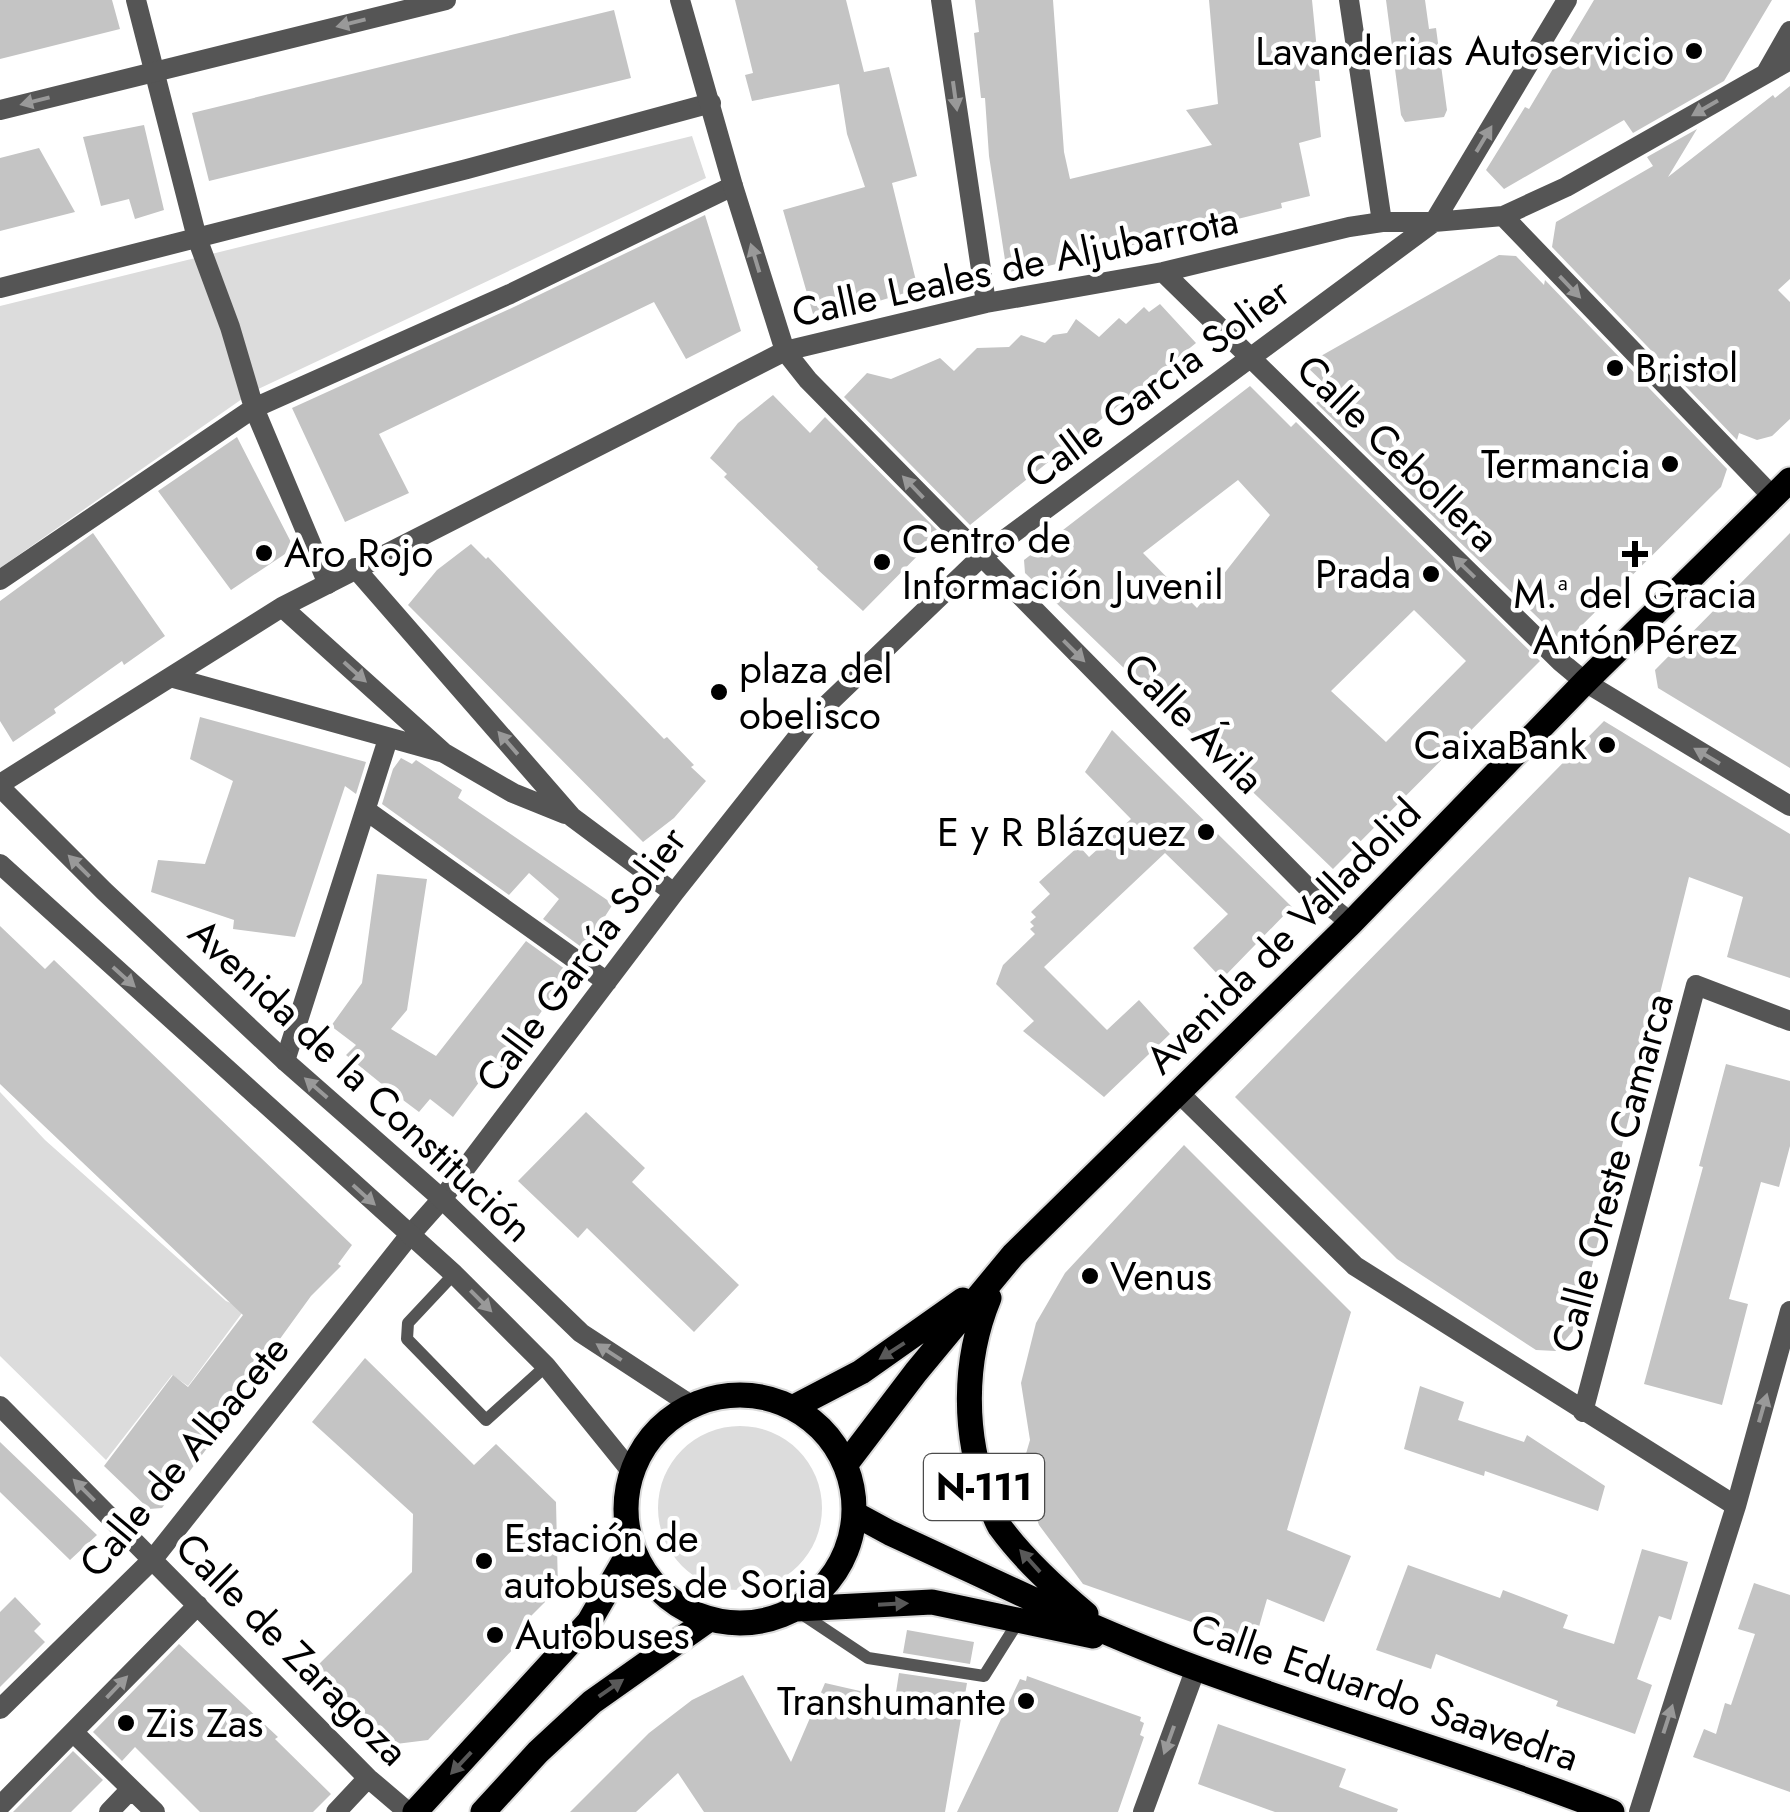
<svg xmlns="http://www.w3.org/2000/svg" width="1790" height="1812" font-family="Jost,sans-serif">
  <rect width="100%" height="100%" fill="#fff"/>
  <path fill="#dcdcdc" d="M692,136L706,178L252,392L0,568V306Z
    M0,1092L45,1140L226,1301L245,1309L188,1386L172,1375L106,1460L0,1356Z
    M658 1508a82 82 0 1 1 164 0a82 82 0 1 1-164 0Z"/>
  <path fill="#c4c4c4" fill-rule="evenodd" d="M0,0H112L120,29L0,59Z
    M735,0H846L864,72L889,67L917,176L892,183L918,289L866,305L813,314L783,210L865,187L847,134L839,84L752,101L745,75L753,73Z
    M975,0H1053L1064,152L1070,179L1212,145L1186,110L1218,104L1209,0H1312L1320,81H1315L1321,137L1299,143L1310,196L1281,203L1282,208L1032,270L1030,266L1007,273L989,156L985,98H981L974,33L979,32Z
    M1386,0H1425L1429,29L1436,28L1447,110L1444,117L1405,122L1401,115Z
    M1594,0H1772L1724,81L1633,133L1624,120L1504,189L1486,170L1525,107L1529,109Z
    M614,10L631,78L209,181L192,113Z
    M1790,86V279L1778,290L1790,302V419L1772,436L1757,440L1739,433L1737,440L1552,247L1556,222L1653,166L1647,157L1697,129L1668,177L1773,95L1775,98Z
    M144,125L164,210L135,219L129,199L101,206L83,137Z
    M39,148L75,212L0,231V158Z
    M705,215L741,331L686,359L654,302L575,340L379,434L409,493L345,522L292,408L516,306Z
    M1499,255L1516,256L1544,285L1545,280L1727,469L1721,487L1564,643L1316,403L1330,389L1305,365Z
    M1160,304L1196,343L970,525L844,397L867,373L891,379L940,358L954,371L977,348L1009,347L1021,335L1045,343L1053,335L1067,333L1076,319L1099,337L1119,318L1126,324L1144,307L1149,312Z
    M1250,386L1291,427L1296,422L1540,661L1333,869L1025,573L1024,560ZM1238,480L1270,515L1197,608L1143,553ZM1414,610L1466,661L1386,742L1331,691Z
    M773,395L810,433L825,417L940,533L863,611L817,569L818,567L724,477L727,474L710,458L738,423Z
    M237,437L294,548L231,590L158,491Z
    M93,533L165,636L124,665L122,661L54,709L56,713L13,742L0,721V601Z
    M1790,533V768L1658,688L1655,670Z
    M471,544L486,559L488,557L664,739L667,737L694,765L691,767L706,781L674,818L643,842L408,605L437,570Z
    M200,717L366,762L356,794L345,786L295,937L233,929L234,920L151,892L158,860L205,864L233,781L190,759Z
    M1604,721L1790,834V978L1727,957L1743,897L1689,877L1577,1326L1556,1351L1536,1350L1397,1259L1235,1097Z
    M1112,730L1292,907L1222,979L1193,948L1228,914L1165,853L1044,967L1107,1030L1139,1000L1170,1034L1104,1097L1023,1031L1034,1021L996,984L1003,965L1035,934L1030,929L1034,926L1030,922L1036,917L1031,912L1050,894L1039,882L1079,846L1089,857L1131,819L1085,772Z
    M401,758L412,764L416,760L462,790L458,798L613,904L584,949L543,919L559,899L529,873L509,895L382,804L393,769Z
    M377,874L427,879L407,1010L391,1029L436,1056L526,941L569,972L502,1068L495,1061L453,1117L430,1099L419,1112L383,1085L346,1055L356,1045L331,1026L362,983Z
    M0,926L45,969L54,960L352,1245L338,1264L341,1266L311,1296L222,1419L226,1423L162,1508L149,1509L104,1466L173,1375L188,1387L243,1315L0,1084Z
    M1726,1064L1790,1081V1146L1779,1187L1761,1182L1729,1299L1748,1304L1722,1405L1644,1384L1703,1167L1699,1166Z
    M586,1112L645,1168L632,1182L739,1285L694,1332L587,1228L578,1238L518,1181Z
    M1184,1145L1351,1312L1287,1530L1351,1556L1324,1622L1267,1599L1254,1644L1083,1584L1039,1525L1018,1467L1023,1464L1030,1440L1021,1383L1036,1323L1065,1273Z
    M365,1358L474,1465L496,1444L556,1502L558,1589L520,1627L528,1633L428,1740L396,1744L316,1667L412,1572L413,1514L312,1422Z
    M1420,1386L1464,1402L1458,1420L1524,1442L1527,1435L1605,1486L1598,1511L1485,1471L1484,1476L1404,1449Z
    M0,1442L97,1535L70,1560L0,1492Z
    M1642,1549L1688,1562L1671,1620L1659,1616L1637,1679L1652,1685L1635,1734L1556,1706L1558,1701L1436,1654L1431,1669L1376,1650L1408,1565L1500,1598L1503,1590L1568,1615L1563,1628L1614,1644Z
    M1754,1583L1790,1595V1792L1693,1757L1704,1729L1716,1734L1725,1703L1731,1705L1755,1634L1738,1629Z
    M15,1597L41,1624L34,1631L45,1642L0,1687V1612Z
    M907,1630L974,1642L970,1664L903,1653Z
    M179,1644L278,1737L275,1739L331,1794L313,1812H200L135,1747L122,1761L93,1732Z
    M899,1673L967,1683L945,1812H704L678,1773L636,1812H570L649,1733L692,1700L743,1675L791,1762L825,1683L895,1699Z
    M1027,1676L1141,1717L1140,1721L1144,1723L1140,1735L1144,1737L1118,1812H957L1020,1679L1026,1681Z
    M1218,1724L1346,1769L1339,1787L1398,1809L1397,1812H1275L1198,1784Z
    M73,1751L103,1780L71,1812H13Z"/>
  <g fill="none" stroke-linecap="round" stroke-linejoin="round">
    <g stroke="#dbdbdb" stroke-width="29">
      <path id="primary" d="M989,1298C963,1361 963,1435 988,1499C992,1508 995,1519 1000,1527C1024,1560 1055,1588 1086,1614
        M626 1509a114 114 0 1 1 228 0a114 114 0 1 1-228 0Z
        M794,1407L861,1372L963,1300
        M846,1464L916,1372L1013,1255L1351,923L1585,682L1790,480
        M855,1514L890,1533C991,1579 1092,1630 1196,1668C1334,1719 1476,1758 1612,1812
        M797,1609L932,1602L1093,1636
        M415,1812L589,1622L630,1551
        M483,1812L538,1752L592,1702L708,1620"/>
    </g>
    <path stroke="#555" stroke-width="12" d="M454,1274L408,1323L407,1339L486,1420L546,1366
      M802,1614L868,1658L984,1676L1018,1622"/>
    <path stroke="#555" stroke-width="20" d="M136,0L197,238L230,327L254,408L328,584
      M0,288L467,169L711,103
      M0,580L254,408L510,294L733,186"/>
    <path stroke="#555" stroke-width="20" d="M680,0L733,186L785,351L808,380L1307,887L1351,923
      M941,0L986,303
      M1349,0L1382,222
      M1766,73L1790,31
      M0,110L446,0
      M1503,216L1773,497
      M1163,272L1561,662L1585,682L1790,806
      M355,568L572,817L674,893
      M282,607L444,753L513,793L565,814
      M174,678L441,752
      M0,784L282,607L785,351L986,303L1163,272L1349,227L1382,222H1434L1503,216L1566,187L1790,60
      M367,811L607,982
      M285,1061L388,739
      M1180,1094L1355,1266L1736,1506
      M0,1406L368,1778L408,1812
      M1583,1412L1696,985L1790,1021
      M0,1709L153,1559L409,1236L442,1199L674,893L811,720L981,557L1434,222L1567,0
      M73,1732L155,1812
      M0,1806L198,1605
      M109,1812L131,1789
      M336,1812L368,1778
      M1143,1812L1196,1668
      M1639,1812L1736,1506L1790,1311"/>
    <path stroke="#555" stroke-width="20" d="M0,787L104,891L285,1061L442,1199L581,1333L691,1405
      M0,864L454,1274L546,1366L631,1471"/>
    <use href="#primary" stroke="#000" stroke-width="25"/>
  </g>
  <defs><path id="oneway-solid" d="M-6-.8H1V-3.2L6.5 0L1 3.2V.8H-6Z" transform="scale(2.5)"/></defs>
  <g fill="#999">
    <use href="#oneway-solid" transform="translate(351 23) rotate(166)"/>
    <use href="#oneway-solid" transform="translate(955 96) rotate(82)"/>
    <use href="#oneway-solid" transform="translate(35 101) rotate(166)"/>
    <use href="#oneway-solid" transform="translate(1705 108) rotate(150)"/>
    <use href="#oneway-solid" transform="translate(1484 139) rotate(-59)"/>
    <use href="#oneway-solid" transform="translate(755 258) rotate(-107)"/>
    <use href="#oneway-solid" transform="translate(1570 287) rotate(46)"/>
    <use href="#oneway-solid" transform="translate(913 487) rotate(-134)"/>
    <use href="#oneway-solid" transform="translate(1464 567) rotate(-136)"/>
    <use href="#oneway-solid" transform="translate(1074 651) rotate(45)"/>
    <use href="#oneway-solid" transform="translate(355 672) rotate(42)"/>
    <use href="#oneway-solid" transform="translate(508 743) rotate(-131)"/>
    <use href="#oneway-solid" transform="translate(1707 756) rotate(-149)"/>
    <use href="#oneway-solid" transform="translate(79 866) rotate(-135)"/>
    <use href="#oneway-solid" transform="translate(124 977) rotate(42)"/>
    <use href="#oneway-solid" transform="translate(316 1088) rotate(-139)"/>
    <use href="#oneway-solid" transform="translate(364 1195) rotate(42)"/>
    <use href="#oneway-solid" transform="translate(481 1301) rotate(45)"/>
    <use href="#oneway-solid" transform="translate(609 1352) rotate(-147)"/>
    <use href="#oneway-solid" transform="translate(1763 1408) rotate(-74)"/>
    <use href="#oneway-solid" transform="translate(84 1490) rotate(-135)"/>
    <use href="#oneway-solid" transform="translate(117 1687) rotate(-46)"/>
    <use href="#oneway-solid" transform="translate(1668 1719) rotate(-72)"/>
    <use href="#oneway-solid" transform="translate(1169 1740) rotate(110)"/>
  </g>
  <g fill="#595959">
    <use href="#oneway-solid" transform="translate(892 1351) rotate(147)"/>
    <use href="#oneway-solid" transform="translate(1030 1561) rotate(-132)"/>
    <use href="#oneway-solid" transform="translate(893 1604) rotate(-3)"/>
    <use href="#oneway-solid" transform="translate(611 1688) rotate(-35)"/>
    <use href="#oneway-solid" transform="translate(461 1763) rotate(133)"/>
  </g>
  <g fill="#000" stroke="#fff" stroke-width="4">
    <circle cx="1694" cy="51" r="10"/>
    <circle cx="1615" cy="368" r="10"/>
    <circle cx="1670" cy="464" r="10"/>
    <circle cx="264" cy="553" r="10"/>
    <path d="M1630 539h10v10h10v10h-10v10h-10v-10h-10v-10h10z"/>
    <circle cx="882" cy="562" r="10"/>
    <circle cx="1431" cy="574" r="10"/>
    <circle cx="719" cy="692" r="10"/>
    <circle cx="1607" cy="745" r="10"/>
    <circle cx="1206" cy="832" r="10"/>
    <circle cx="1090" cy="1276" r="10"/>
    <circle cx="484" cy="1561" r="10"/>
    <circle cx="495" cy="1635" r="10"/>
    <circle cx="1026" cy="1701" r="10"/>
    <circle cx="126" cy="1723" r="10"/>
  </g>
  <g text-anchor="middle" stroke-width="9" stroke-linejoin="round" paint-order="stroke">
    <rect fill="#fff" stroke="#4c4c4c" stroke-width="2.5" x="924" y="1454" width="120" height="66" rx="8"/>
    <g font-size="38" font-weight="bold" fill="#000">
      <text x="984" y="1500">N-111</text>
    </g>
    <g font-size="40" fill="#000" stroke="#fff" text-anchor="start">
      <text x="1674" y="65" text-anchor="end">Lavanderias Autoservicio</text>
      <text x="1635" y="382">Bristol</text>
      <text x="1650" y="478" text-anchor="end">Termancia</text>
      <text x="902" y="553">Centro de<tspan x="902" dy="46">Información Juvenil</tspan></text>
      <text x="284" y="567">Aro Rojo</text>
      <text x="1411" y="588" text-anchor="end">Prada</text>
      <text x="1635" y="608" text-anchor="middle">M.ª del Gracia<tspan x="1635" dy="46">Antón Pérez</tspan></text>
      <text x="739" y="683">plaza del<tspan x="739" dy="46">obelisco</tspan></text>
      <text x="1587" y="759" text-anchor="end">CaixaBank</text>
      <text x="1186" y="846" text-anchor="end">E y R Blázquez</text>
      <text x="1110" y="1290">Venus</text>
      <text x="504" y="1552">Estación de<tspan x="504" dy="46">autobuses de Soria</tspan></text>
      <text x="515" y="1649">Autobuses</text>
      <text x="1006" y="1715" text-anchor="end">Transhumante</text>
      <text x="146" y="1737">Zis Zas</text>
    </g>
    <g font-size="40" fill="#000" stroke="#fff">
      <text transform="translate(1015 266) rotate(-12)" y="14">Calle Leales de Aljubarrota</text>
      <text transform="translate(1157 383) rotate(-37)" y="14">Calle García Solier</text>
      <text transform="translate(1398 453) rotate(44)" y="14">Calle Cebollera</text>
      <text transform="translate(1194 723) rotate(45)" y="14">Calle Ávila</text>
      <text transform="translate(1283 936) rotate(-45)" y="14">Avenida de Valladolid</text>
      <text transform="translate(581 959) rotate(-53)" y="14">Calle García Solier</text>
      <text transform="translate(361 1080) rotate(43)" y="14">Avenida de la Constitución</text>
      <text transform="translate(1612 1173) rotate(-75)" y="14">Calle Oreste Camarca</text>
      <text transform="translate(184 1456) rotate(-50)" y="14">Calle de Albacete</text>
      <text transform="translate(292 1649) rotate(45)" y="14">Calle de Zaragoza</text>
      <text transform="translate(1385 1692) rotate(19)" y="14">Calle Eduardo Saavedra</text>
    </g>
  </g>
</svg>
